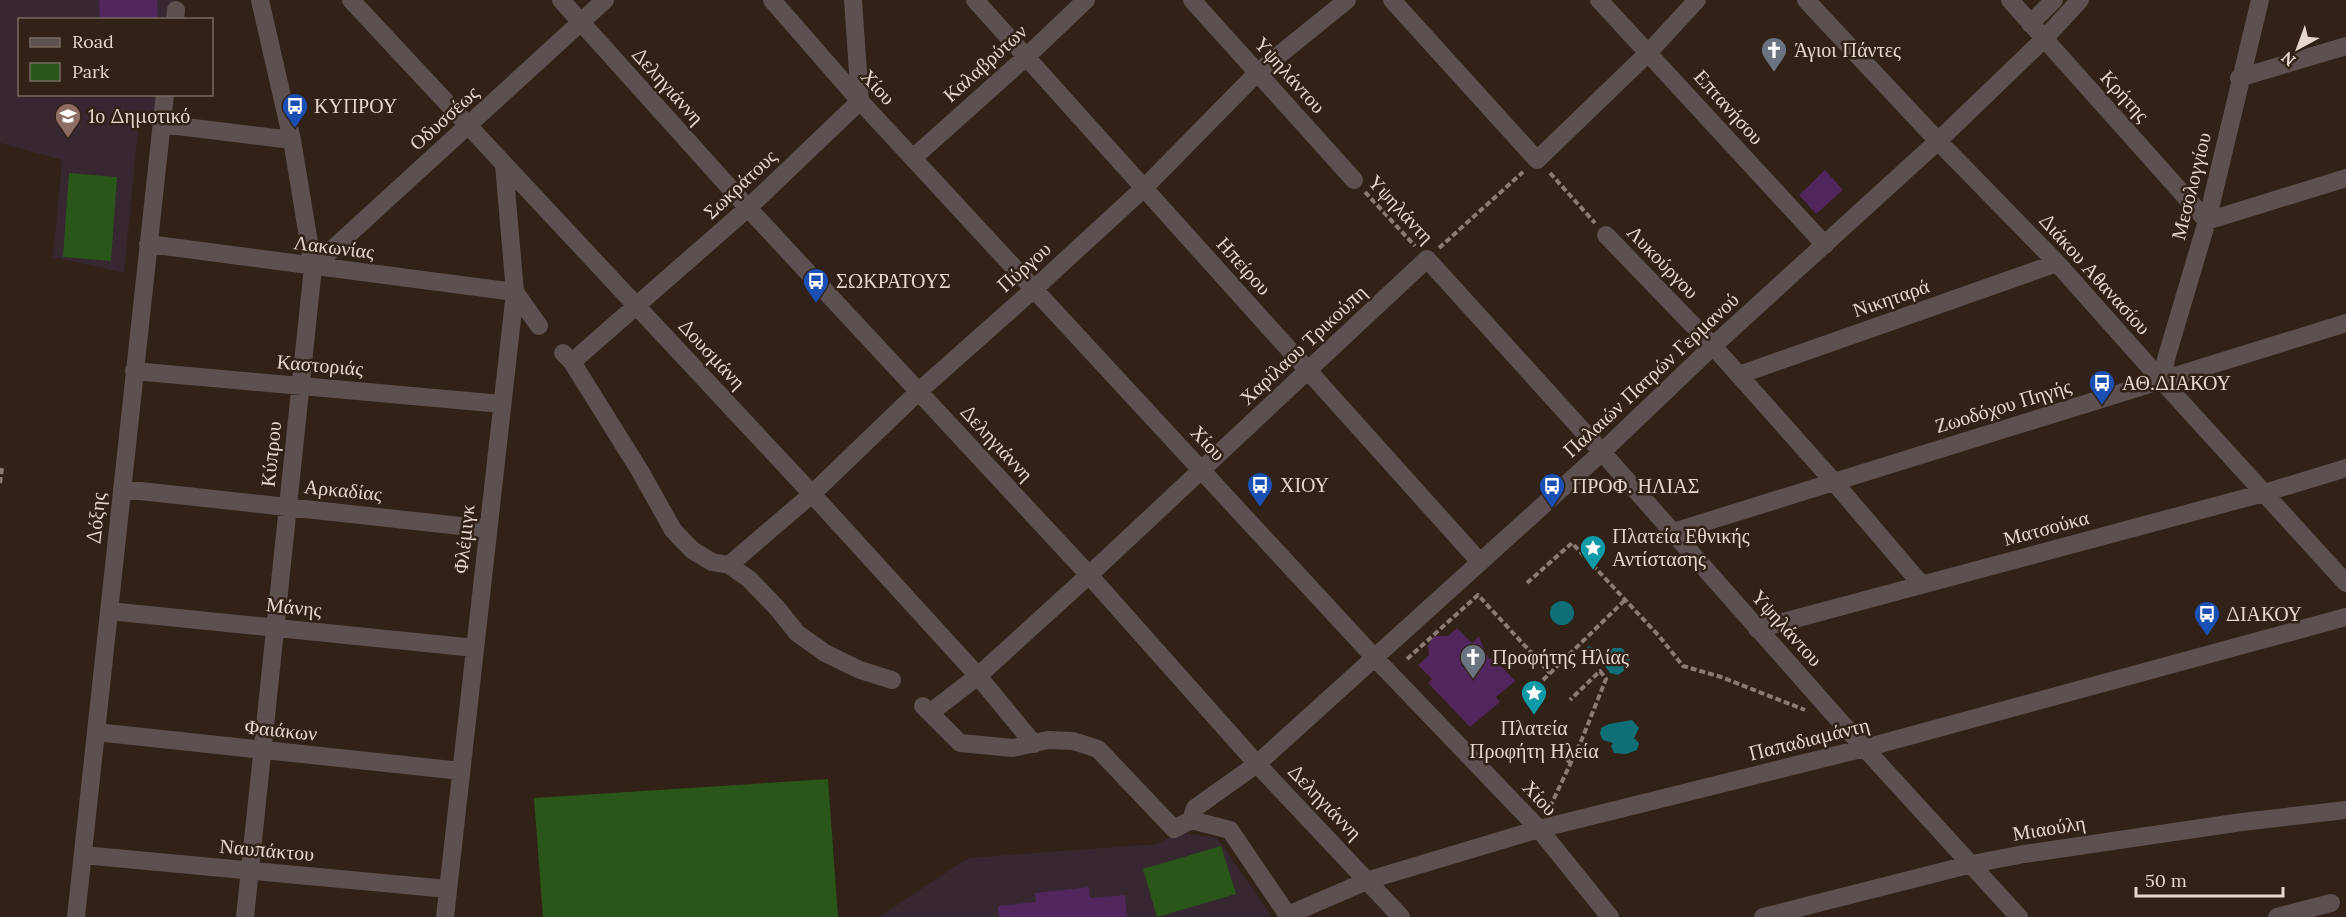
<svg xmlns="http://www.w3.org/2000/svg" width="2346" height="917" font-family="Lora,serif">
  <rect width="100%" height="100%" fill="#312116"/>
  <path fill="#372731" d="M0,0H176L174,19L20,20V94L165,95L162,122L139,121L124,273L53,257L62,160L0,143Z
    M1178,833L1217,838L1269,912V917H879L968,858L1156,844Z"/>
  <path fill="#2a561a" d="M69,173L117,177L111,261L63,257Z
    M828,779L838,917H543L534,798Z
    M1221,846L1236,894L1157,917L1143,869Z"/>
  <path fill="#0e7076" d="M1550 613a12 12 0 1 1 24 0a12 12 0 1 1-24 0Z
    M1589,646L1606,653L1613,648H1622L1630,658L1629,667L1618,675L1610,673L1602,662L1603,657L1585,649Z
    M1632,720L1639,728L1634,738L1639,743L1637,750L1626,754L1614,753L1611,746L1613,743L1603,740L1600,734L1601,728L1609,724Z"/>
  <path fill="#51265c" d="M99,0H157L158,20H100Z
    M1825,170L1843,190L1816,214L1799,195Z
    M1457,628L1472,643L1479,636L1485,652L1489,658L1502,667L1515,681L1496,697L1500,702L1470,727L1428,683L1432,679L1418,665L1429,655L1428,646L1432,638L1437,636H1448Z
    M1089,887L1090,898L1125,895L1127,917H999L998,906L1036,902L1035,893Z"/>
  <g fill="none" stroke-linecap="round" stroke-linejoin="round">
    <path stroke="#8a7c73" stroke-width="4" stroke-dasharray="6 3" stroke-linecap="butt" d="M1550,173L1595,223
      M1365,192L1415,246
      M1439,248L1523,172
      M0,483L2,468
      M1527,583L1572,543L1659,636L1683,666L1721,677L1805,710
      M1407,659L1478,595L1550,673
      M1543,680L1625,600
      M1562,749L1570,764
      M1550,807L1582,739L1606,679L1600,671L1570,700"/>
    <path stroke="#5c5150" stroke-width="18" d="M351,0L812,494L978,676L1034,744
      M561,0L748,208L1089,575L1257,764L1401,917
      M772,0L860,101L1374,657L1539,829L1610,917
      M853,0L860,101
      M975,0L1480,562
      M1192,0L1354,180
      M1392,0L1537,160L1649,52L1697,0
      M1599,0L1825,245
      M1806,0L1938,141L2057,263L2162,381L2346,583
      M2010,0L2207,221
      M175,20L176,10
      M2030,24L2054,0
      M2239,78L2346,46
      M161,124L292,140
      M913,158L1026,57L1086,0
      M2207,221L2346,178
      M1606,235L1713,346L1834,482L1921,584
      M148,244L515,292
      M313,267L605,0
      M515,292L539,326
      M563,353L572,362L640,471L673,530L692,550L712,562L729,565L749,579L777,608L797,633L825,653L860,670L892,680
      M572,362L748,208L860,101
      M134,371L502,404
      M1739,375L2057,263
      M2162,381L2166,359L2207,221L2260,0
      M122,489L488,529
      M1673,532L2346,323
      M729,565L812,494L918,392L1034,289L1144,188L1257,73L1347,0
      M109,611L475,648
      M1757,629L2264,493L2346,468
      M923,706L960,743L1013,748L1048,740L1073,741L1098,749L1174,829L1191,820L1230,830L1289,917
      M931,712L978,676L1089,575L1427,259L1602,452L1837,718L2019,917
      M96,732L461,771
      M1191,820L1195,808L1257,764L1602,452L1713,346L1938,141L2044,39L2080,0
      M83,855L448,889
      M1288,915L1369,880L1539,829L1865,748L2346,617
      M76,917L165,94
      M245,917L313,267L292,140L260,0
      M445,917L515,292L504,165
      M1763,917L1972,864L2024,854L2242,822L2346,810
      M2277,917L2331,903"/>
  </g>
  <defs>
    <g id="church-pin" transform="scale(1.35)"><path d="M0 17L-7.5 6A9.5 9.5 0 1 1 7.5 6Z" fill="#6b7280" stroke="#312116"/><path d="M-1.2-6h2.4v3.5h3.3v2.4h-3.3V6h-2.4V-.1h-3.3v-2.4h3.3Z" fill="#fff"/></g>
    <g id="bus-pin" transform="scale(1.35)"><path d="M0 17L-7.5 6A9.5 9.5 0 1 1 7.5 6Z" fill="#1a4fb4" stroke="#312116"/><path d="M-5-6H5V4H4V6H2V4H-2V6H-4V4H-5ZM-3.5-4V0h7V-4ZM-3.5 1.2v1.5H-2V1.2ZM2 1.2v1.5H3.5V1.2Z" fill="#fff"/></g>
    <g id="school-pin" transform="scale(1.35)"><path d="M0 17L-7.5 6A9.5 9.5 0 1 1 7.5 6Z" fill="#8d6e63" stroke="#312116"/><path d="M0-5L7-2L0 1L-7-2ZM-4 1L0 2.5L4 1V4Q0 6-4 4Z" fill="#fff"/></g>
    <g id="sight-pin" transform="scale(1.35)"><path d="M0 17L-7.5 6A9.5 9.5 0 1 1 7.5 6Z" fill="#0f9aa8" stroke="#312116"/><path d="M0-6L1.8-2.2L6-1.7L2.9 1.2L3.7 5.4L0 3.3L-3.7 5.4L-2.9 1.2L-6-1.7L-1.8-2.2Z" fill="#fff"/></g>
  </defs>
  <g fill-rule="evenodd">
    <use href="#church-pin" x="1774" y="50"/>
    <use href="#bus-pin" x="295" y="106"/>
    <use href="#school-pin" x="68" y="116"/>
    <use href="#bus-pin" x="816" y="281"/>
    <use href="#bus-pin" x="2102" y="383"/>
    <use href="#bus-pin" x="1260" y="485"/>
    <use href="#bus-pin" x="1552" y="486"/>
    <use href="#sight-pin" x="1593" y="548"/>
    <use href="#bus-pin" x="2207" y="614"/>
    <use href="#church-pin" x="1473" y="657"/>
    <use href="#sight-pin" x="1534" y="693"/>
  </g>
  <g text-anchor="middle" stroke-width="5" stroke-linejoin="round" paint-order="stroke">
    <g font-size="20" fill="#e3d7d0" stroke="#312116" text-anchor="start">
      <text x="1794" y="57">Άγιοι Πάντες</text>
      <text x="314" y="113">ΚΥΠΡΟΥ</text>
      <text x="88" y="123">1ο Δημοτικό</text>
      <text x="836" y="288">ΣΩΚΡΑΤΟΥΣ</text>
      <text x="2122" y="390">ΑΘ.ΔΙΑΚΟΥ</text>
      <text x="1280" y="492">ΧΙΟΥ</text>
      <text x="1572" y="493">ΠΡΟΦ. ΗΛΙΑΣ</text>
      <text x="1612" y="543">Πλατεία Εθνικής<tspan x="1612" dy="23">Αντίστασης</tspan></text>
      <text x="2226" y="621">ΔΙΑΚΟΥ</text>
      <text x="1492" y="664">Προφήτης Ηλίας</text>
      <text x="1534" y="735" text-anchor="middle">Πλατεία<tspan x="1534" dy="23">Προφήτη Ηλεία</tspan></text>
    </g>
    <g font-size="20" fill="#e3d7d0" stroke="#312116">
      <text transform="translate(985 63) rotate(-42)" y="7">Καλαβρύτων</text>
      <text transform="translate(1290 75) rotate(48)" y="7">Υψηλάντου</text>
      <text transform="translate(668 86) rotate(48)" y="7">Δεληγιάννη</text>
      <text transform="translate(878 87) rotate(48)" y="7">Χίου</text>
      <text transform="translate(2125 96) rotate(48)" y="7">Κρήτης</text>
      <text transform="translate(1729 107) rotate(48)" y="7">Επτανήσου</text>
      <text transform="translate(444 118) rotate(-42)" y="7">Οδυσσέως</text>
      <text transform="translate(740 184) rotate(-43)" y="7">Σωκράτους</text>
      <text transform="translate(2191 186) rotate(-76)" y="7">Μεσολογγίου</text>
      <text transform="translate(1401 209) rotate(47)" y="7">Υψηλάντη</text>
      <text transform="translate(334 247) rotate(7)" y="7">Λακωνίας</text>
      <text transform="translate(1663 262) rotate(46)" y="7">Λυκούργου</text>
      <text transform="translate(1244 266) rotate(48)" y="7">Ηπείρου</text>
      <text transform="translate(1024 267) rotate(-42)" y="7">Πύργου</text>
      <text transform="translate(2095 274) rotate(48)" y="7">Διάκου Αθανασίου</text>
      <text transform="translate(1891 298) rotate(-19)" y="7">Νικηταρά</text>
      <text transform="translate(1303 345) rotate(-43)" y="7">Χαρίλαου Τρικούπη</text>
      <text transform="translate(712 354) rotate(47)" y="7">Δουσμάνη</text>
      <text transform="translate(320 365) rotate(5)" y="7">Καστοριάς</text>
      <text transform="translate(1651 375) rotate(-43)" y="7">Παλαιών Πατρών Γερμανού</text>
      <text transform="translate(2003 406) rotate(-17)" y="7">Ζωοδόχου Πηγής</text>
      <text transform="translate(997 443) rotate(47)" y="7">Δεληγιάννη</text>
      <text transform="translate(1208 443) rotate(47)" y="7">Χίου</text>
      <text transform="translate(271 454) rotate(-84)" y="7">Κύπρου</text>
      <text transform="translate(343 490) rotate(6)" y="7">Αρκαδίας</text>
      <text transform="translate(96 518) rotate(-84)" y="7">Δόξης</text>
      <text transform="translate(2046 528) rotate(-15)" y="7">Ματσούκα</text>
      <text transform="translate(464 539) rotate(-84)" y="7">Φλέμιγκ</text>
      <text transform="translate(294 607) rotate(6)" y="7">Μάνης</text>
      <text transform="translate(1787 628) rotate(48)" y="7">Υψηλάντου</text>
      <text transform="translate(281 730) rotate(6)" y="7">Φαιάκων</text>
      <text transform="translate(1809 739) rotate(-14)" y="7">Παπαδιαμάντη</text>
      <text transform="translate(1540 798) rotate(47)" y="7">Χίου</text>
      <text transform="translate(1325 802) rotate(46)" y="7">Δεληγιάννη</text>
      <text transform="translate(2049 828) rotate(-9)" y="7">Μιαούλη</text>
      <text transform="translate(267 850) rotate(5)" y="7">Ναυπάκτου</text>
    </g>
  </g>
  <rect x="18" y="18" width="195" height="78" fill="#312116" stroke="#786a60" stroke-width="1.5"/>
  <rect x="30" y="38" width="30" height="9" fill="#5c5150" stroke="#786a60" stroke-width="1.5"/>
  <text x="72" y="48" font-size="18" fill="#e3d7d0">Road</text>
  <rect x="30" y="63" width="30" height="18" fill="#2a561a" stroke="#786a60" stroke-width="1.5"/>
  <text x="72" y="78" font-size="18" fill="#e3d7d0">Park</text>
  <g transform="translate(2298 48) rotate(221)" stroke="#312116" stroke-width="4.5" paint-order="stroke">
  <path d="M0-4.5L10 22L0 15L-10 22Z" fill="#e3d7d0"/>
  <text y="-9" font-size="16" font-weight="bold" text-anchor="middle" fill="#e3d7d0">N</text>
  </g>
  <path d="M2136 887v9h147v-9" fill="none" stroke="#e3d7d0" stroke-width="3"/>
  <text x="2145" y="887" font-size="18" fill="#e3d7d0" stroke="#312116" stroke-width="4.5" paint-order="stroke">50 m</text>
</svg>
